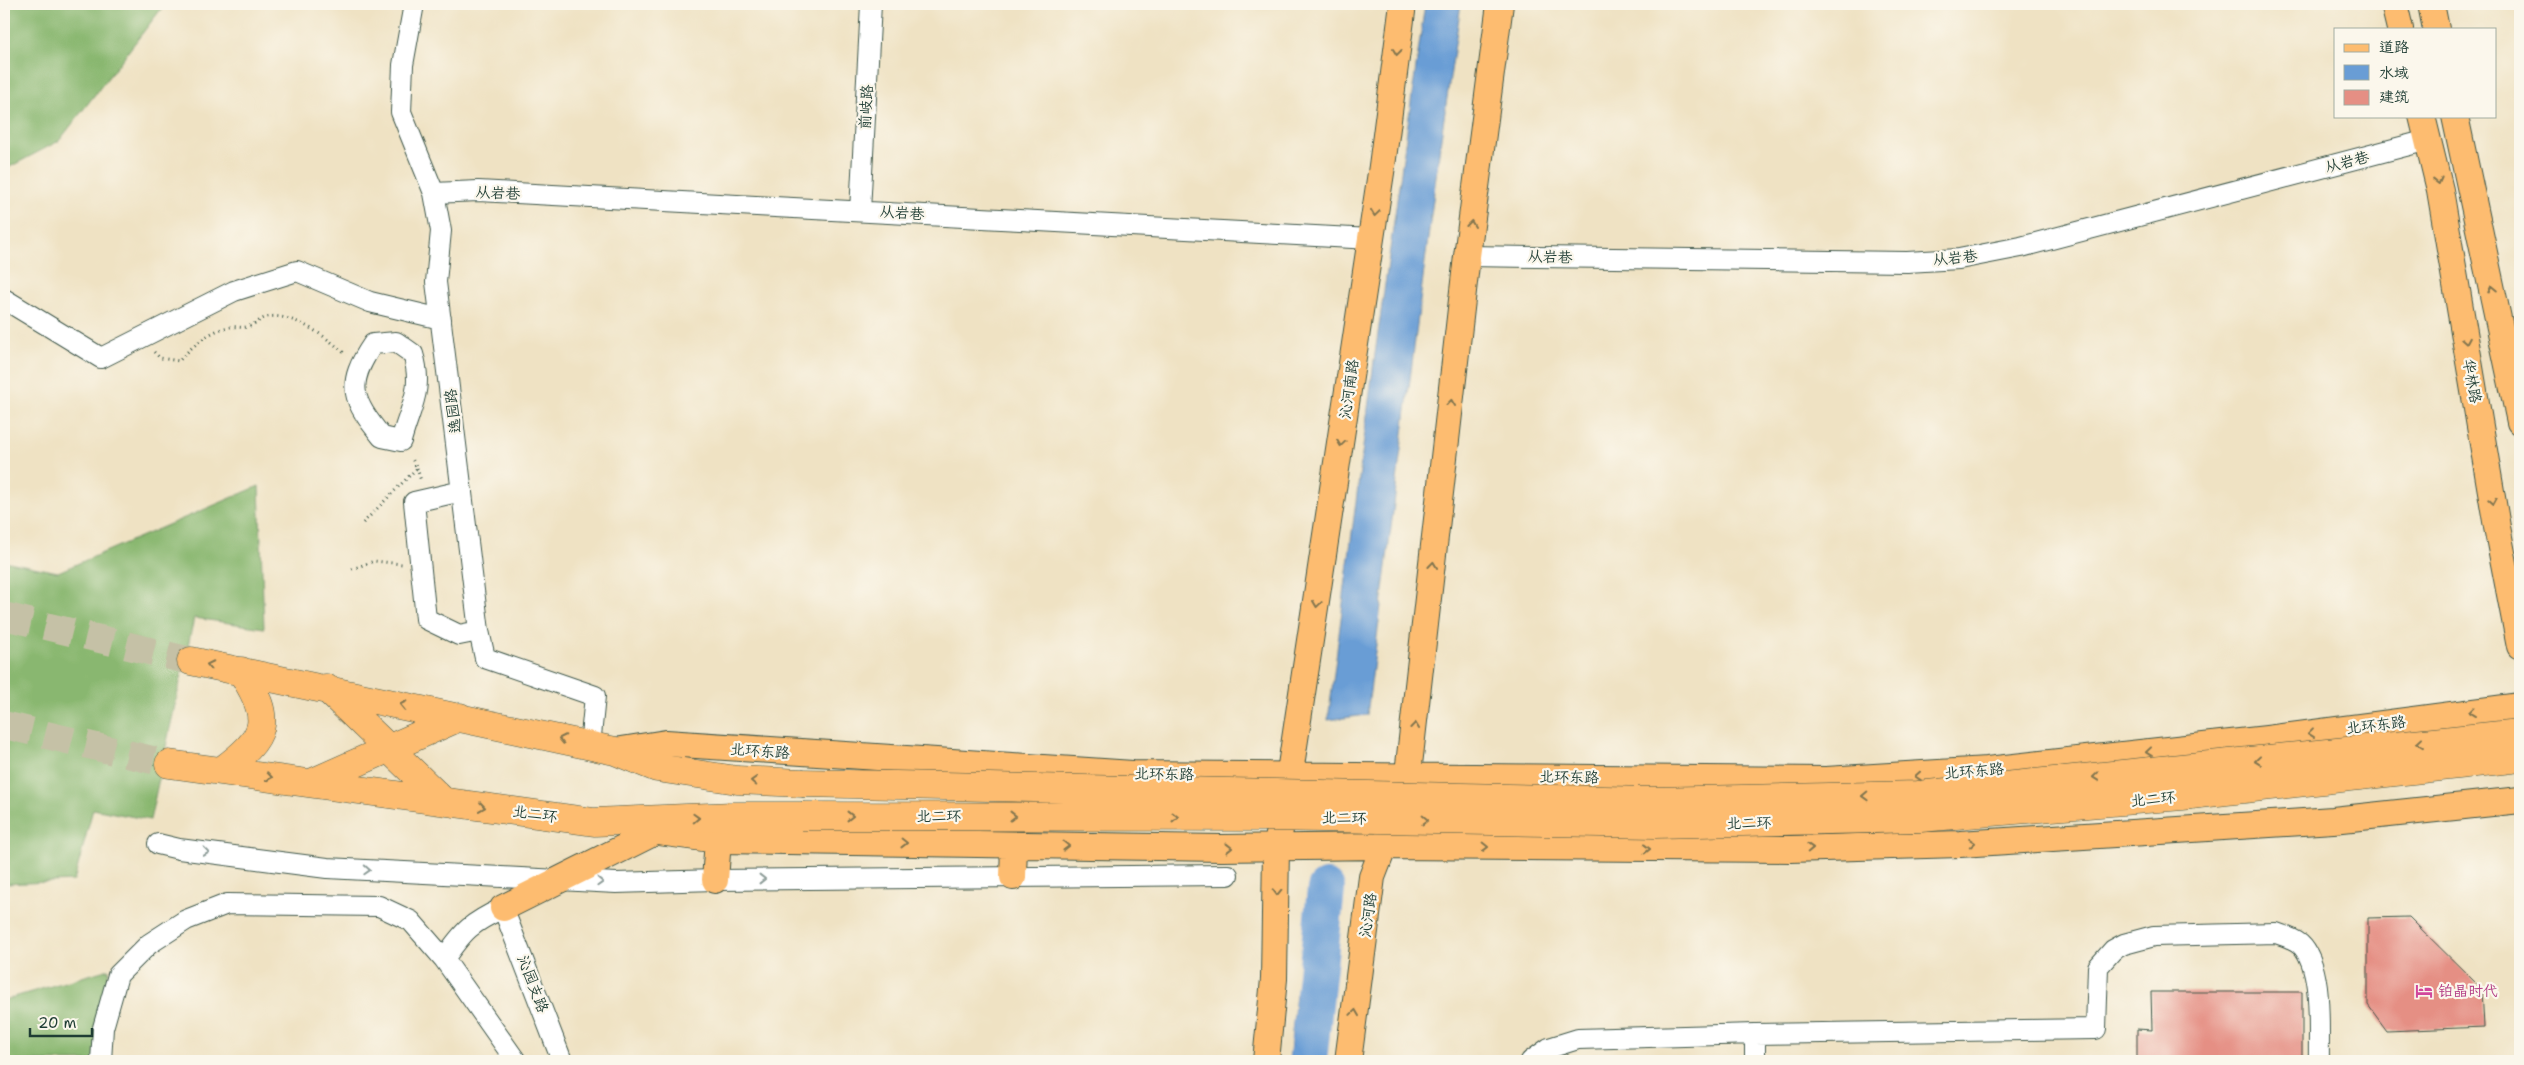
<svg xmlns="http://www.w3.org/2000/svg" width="2524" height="1065" font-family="'Shantell Sans','LXGW WenKai TC',sans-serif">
  <rect width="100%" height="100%" fill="#fbf7ec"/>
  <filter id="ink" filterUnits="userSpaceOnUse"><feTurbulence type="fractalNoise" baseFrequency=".02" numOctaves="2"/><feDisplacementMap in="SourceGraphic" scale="10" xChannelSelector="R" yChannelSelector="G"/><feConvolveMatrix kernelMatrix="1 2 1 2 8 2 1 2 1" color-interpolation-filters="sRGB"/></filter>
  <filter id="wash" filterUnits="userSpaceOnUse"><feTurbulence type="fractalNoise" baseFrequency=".0096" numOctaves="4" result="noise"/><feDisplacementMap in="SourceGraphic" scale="20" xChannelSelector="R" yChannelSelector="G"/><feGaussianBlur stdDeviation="1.12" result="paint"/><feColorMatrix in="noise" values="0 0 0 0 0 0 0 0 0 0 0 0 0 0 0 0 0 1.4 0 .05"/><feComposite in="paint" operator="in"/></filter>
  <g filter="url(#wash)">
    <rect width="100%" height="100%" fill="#efe2c3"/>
    <path fill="#89b76f" stroke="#547a52" d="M4,4H165L59,141L4,170Z
      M259,486L264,628L194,618L150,820L93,809L74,881L4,884V561L58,572Z
      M109,969L96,1061H4V1000Z"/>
    <path fill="#699dd5" stroke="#446d84" d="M1425,4H1461L1440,145L1367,715L1328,720L1374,361Z
      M1296,994L1333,995L1325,1061H1289Z"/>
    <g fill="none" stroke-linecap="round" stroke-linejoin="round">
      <path stroke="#699dd5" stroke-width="38" d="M1308,1061L1326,889"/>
    </g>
    <g id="blocks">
      <path fill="#e58f84" d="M2409,917L2482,989L2484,1027L2387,1031L2368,1005V918Z
        M2151,992H2302V1061H2137V1029L2152,1030Z"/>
    </g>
  </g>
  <g filter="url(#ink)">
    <use href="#blocks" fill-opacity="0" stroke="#3e5649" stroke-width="1"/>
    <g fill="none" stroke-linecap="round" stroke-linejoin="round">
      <path stroke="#c5c1a6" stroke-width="28" stroke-dasharray="28 14" stroke-linecap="butt" d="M4,616L191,661
        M4,725L169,764"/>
      <g stroke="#3e5649" stroke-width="22">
        <path id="minor" d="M414,4L403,65L401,112L434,193L441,231L436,282L479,631L485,658L595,696L590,746
          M434,193L478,191L1371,239
          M860,211L871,4
          M1467,256L1907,262L1959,259L2021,247L2428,140
          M4,299L101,358L234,291L297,271L370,302L441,319
          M396,342L413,354C424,390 410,407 401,441L382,437C352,400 345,385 373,344Z
          M462,491L414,502L426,619L459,635L479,631
          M158,844L179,849L327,868L616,883L715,880L1228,875
          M444,959C464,930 471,923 503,908L562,1061
          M101,1061L103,1028L118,975L149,944L186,920L227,904L379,906L411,921L444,959L516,1061
          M1531,1061L1549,1048L1578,1039L1755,1034
          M1755,1061V1034L2096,1029L2098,967L2113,950L2124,944L2154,936L2276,933C2285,936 2293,938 2300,944C2324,966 2318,1031 2319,1061"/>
      </g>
      <g stroke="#3e5649" stroke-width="28">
        <path id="major" d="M2394,4L2400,29
          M2431,4L2436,29
          M2422,116L2440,190L2497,527L2520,646
          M2455,116L2520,422
          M615,751L666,743L1133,774L1826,780L1987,770L2267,739L2520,706
          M1406,791L1467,256L1500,4
          M1287,792L1382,166L1403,4
          M629,828L718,840L1222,848L1384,846L1790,849L1960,844L2333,820L2520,800
          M1013,877L1014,845
          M715,880L718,840
          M503,908L655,832
          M1266,1061L1274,979L1276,848L1280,830
          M1348,1061L1372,877L1384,846L1391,833"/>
      </g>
      <g stroke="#3e5649" stroke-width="29">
        <path id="highway" d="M191,661L615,751L657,768L737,780L802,783
          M326,688L443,801
          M169,764L594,822L733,816H801
          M221,771C267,737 274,721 241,671
          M311,783L460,717"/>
      </g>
      <path stroke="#3e5649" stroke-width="3" stroke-dasharray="1 4" stroke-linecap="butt" d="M154,352L160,358L179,361C191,347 211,329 230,327C235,326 241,328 246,327C253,326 260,319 267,317C291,312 328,337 345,354
        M417,468L421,481
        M363,523L417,468L411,457
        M352,569L374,561L402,564"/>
      <use href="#minor" stroke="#fff" stroke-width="20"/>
      <use href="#major" stroke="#fdbc6f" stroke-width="26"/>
      <use href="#highway" stroke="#fdbc6f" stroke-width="28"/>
      <g stroke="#3e5649" stroke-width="29" stroke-linecap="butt">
        <path id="highway-bridge" d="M802,783L1653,801L1918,795L2520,733
          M801,816L1268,817L1655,824L1920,818L2182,796L2520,758"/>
      </g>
      <use href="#highway-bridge" stroke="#fdbc6f" stroke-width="28"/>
    </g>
    <defs><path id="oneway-chevron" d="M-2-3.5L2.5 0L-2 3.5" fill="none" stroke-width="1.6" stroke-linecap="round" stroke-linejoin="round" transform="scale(1.25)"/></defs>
    <g stroke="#83764f">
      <use href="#oneway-chevron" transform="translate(1397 52) rotate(97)"/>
      <use href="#oneway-chevron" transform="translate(2438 181) rotate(76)"/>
      <use href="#oneway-chevron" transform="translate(1375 213) rotate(98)"/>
      <use href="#oneway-chevron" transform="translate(1471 224) rotate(-83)"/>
      <use href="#oneway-chevron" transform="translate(2492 289) rotate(-102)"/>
      <use href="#oneway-chevron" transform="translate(2466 341) rotate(80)"/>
      <use href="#oneway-chevron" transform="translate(1451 403) rotate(-84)"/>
      <use href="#oneway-chevron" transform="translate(1341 443) rotate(98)"/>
      <use href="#oneway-chevron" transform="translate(2493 501) rotate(80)"/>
      <use href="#oneway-chevron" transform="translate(1433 565) rotate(-84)"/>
      <use href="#oneway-chevron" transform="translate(1317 604) rotate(98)"/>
      <use href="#oneway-chevron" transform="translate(210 665) rotate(-168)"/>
      <use href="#oneway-chevron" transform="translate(403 705) rotate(-168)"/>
      <use href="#oneway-chevron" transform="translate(2472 712) rotate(173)"/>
      <use href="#oneway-chevron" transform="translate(1415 726) rotate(-84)"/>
      <use href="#oneway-chevron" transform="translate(2311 733) rotate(173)"/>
      <use href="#oneway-chevron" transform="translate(562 739) rotate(-168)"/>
      <use href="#oneway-chevron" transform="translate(2420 743) rotate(174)"/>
      <use href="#oneway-chevron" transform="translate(2149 752) rotate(174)"/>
      <use href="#oneway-chevron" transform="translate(2258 761) rotate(174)"/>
      <use href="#oneway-chevron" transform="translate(1918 776) rotate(176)"/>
      <use href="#oneway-chevron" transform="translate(269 777) rotate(8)"/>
      <use href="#oneway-chevron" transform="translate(2096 777) rotate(174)"/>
      <use href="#oneway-chevron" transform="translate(754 781) rotate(-177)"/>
      <use href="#oneway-chevron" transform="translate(1865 796) rotate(178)"/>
      <use href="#oneway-chevron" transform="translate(482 807) rotate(8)"/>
      <use href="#oneway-chevron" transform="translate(850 816)"/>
      <use href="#oneway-chevron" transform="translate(1013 816)"/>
      <use href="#oneway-chevron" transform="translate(1175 817)"/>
      <use href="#oneway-chevron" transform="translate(696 818) rotate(-2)"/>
      <use href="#oneway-chevron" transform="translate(1425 820) rotate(1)"/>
      <use href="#oneway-chevron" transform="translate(904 843) rotate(1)"/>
      <use href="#oneway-chevron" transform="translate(1972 843) rotate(-4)"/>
      <use href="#oneway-chevron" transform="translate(1066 846) rotate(1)"/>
      <use href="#oneway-chevron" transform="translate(1485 847) rotate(1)"/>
      <use href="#oneway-chevron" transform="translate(1229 848)"/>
      <use href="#oneway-chevron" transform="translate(1810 848) rotate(-2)"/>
      <use href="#oneway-chevron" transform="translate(1647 849)"/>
      <use href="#oneway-chevron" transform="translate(1277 892) rotate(91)"/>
      <use href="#oneway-chevron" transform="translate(1355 1013) rotate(-82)"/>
    </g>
    <g stroke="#8f9e9a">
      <use href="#oneway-chevron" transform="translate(206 852) rotate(7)"/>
      <use href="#oneway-chevron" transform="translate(367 870) rotate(3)"/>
      <use href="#oneway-chevron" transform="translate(762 879)"/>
      <use href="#oneway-chevron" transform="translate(600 882) rotate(2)"/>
    </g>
  </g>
  <defs>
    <g id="hotel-bare" transform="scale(1.35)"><path d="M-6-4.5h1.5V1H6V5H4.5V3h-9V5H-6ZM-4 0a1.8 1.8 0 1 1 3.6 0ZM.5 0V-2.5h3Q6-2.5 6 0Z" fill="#d1479c" stroke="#fbf7ec" stroke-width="2.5" paint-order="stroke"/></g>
  </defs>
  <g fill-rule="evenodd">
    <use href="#hotel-bare" x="2424" y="991"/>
  </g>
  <g text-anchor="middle" stroke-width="4.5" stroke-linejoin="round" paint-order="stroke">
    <g font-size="15" fill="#1f3d34" stroke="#fbf7ec">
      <text transform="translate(866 107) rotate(-87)" y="5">前岐路</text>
      <text transform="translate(2347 162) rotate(-15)" y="5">从岩巷</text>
      <text transform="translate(498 193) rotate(2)" y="5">从岩巷</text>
      <text transform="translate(902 213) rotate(3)" y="5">从岩巷</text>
      <text transform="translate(1550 257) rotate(1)" y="5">从岩巷</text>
      <text transform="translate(1955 258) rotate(-6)" y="5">从岩巷</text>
      <text transform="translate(2472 381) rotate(80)" y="5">华林路</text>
      <text transform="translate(1349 389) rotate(-82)" y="5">沁河南路</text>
      <text transform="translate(453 411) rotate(-97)" y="5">逸园路</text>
      <text transform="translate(2376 725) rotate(-7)" y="5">北环东路</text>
      <text transform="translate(760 751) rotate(4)" y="5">北环东路</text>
      <text transform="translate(1974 771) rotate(-5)" y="5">北环东路</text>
      <text transform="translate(1164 774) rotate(1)" y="5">北环东路</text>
      <text transform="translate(1569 777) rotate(1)" y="5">北环东路</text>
      <text transform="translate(2153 799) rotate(-5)" y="5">北二环</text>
      <text transform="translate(535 814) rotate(8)" y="5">北二环</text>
      <text x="939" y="821">北二环</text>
      <text transform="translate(1344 818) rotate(1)" y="5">北二环</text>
      <text transform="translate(1749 823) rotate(-1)" y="5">北二环</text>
      <text transform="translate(1368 915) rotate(-82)" y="5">沁河路</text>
      <text transform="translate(533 984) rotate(69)" y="5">沁园支路</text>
    </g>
    <g font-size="15" fill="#b23c85" stroke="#fbf7ec" text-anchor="start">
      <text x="2438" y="996">铂晶时代</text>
    </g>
  </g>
  <rect width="2524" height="1065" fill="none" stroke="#fbf7ec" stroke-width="20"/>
  <rect x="2334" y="28" width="162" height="90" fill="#fbf7ec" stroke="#a3ada2"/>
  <rect x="2344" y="44" width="25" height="8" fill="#fdbc6f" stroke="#a3ada2"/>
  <text x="2379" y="52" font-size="15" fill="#1f3d34">道路</text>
  <rect x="2344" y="65" width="25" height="15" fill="#699dd5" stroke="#a3ada2"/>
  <text x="2379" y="78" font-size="15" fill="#1f3d34">水域</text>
  <rect x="2344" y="90" width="25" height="15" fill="#e58f84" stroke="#a3ada2"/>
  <text x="2379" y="102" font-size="15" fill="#1f3d34">建筑</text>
  <path d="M30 1028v8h62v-8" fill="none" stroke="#1f3d34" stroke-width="2.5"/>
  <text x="38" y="1028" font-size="15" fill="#1f3d34" stroke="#fbf7ec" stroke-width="4" paint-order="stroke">20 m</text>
</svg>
